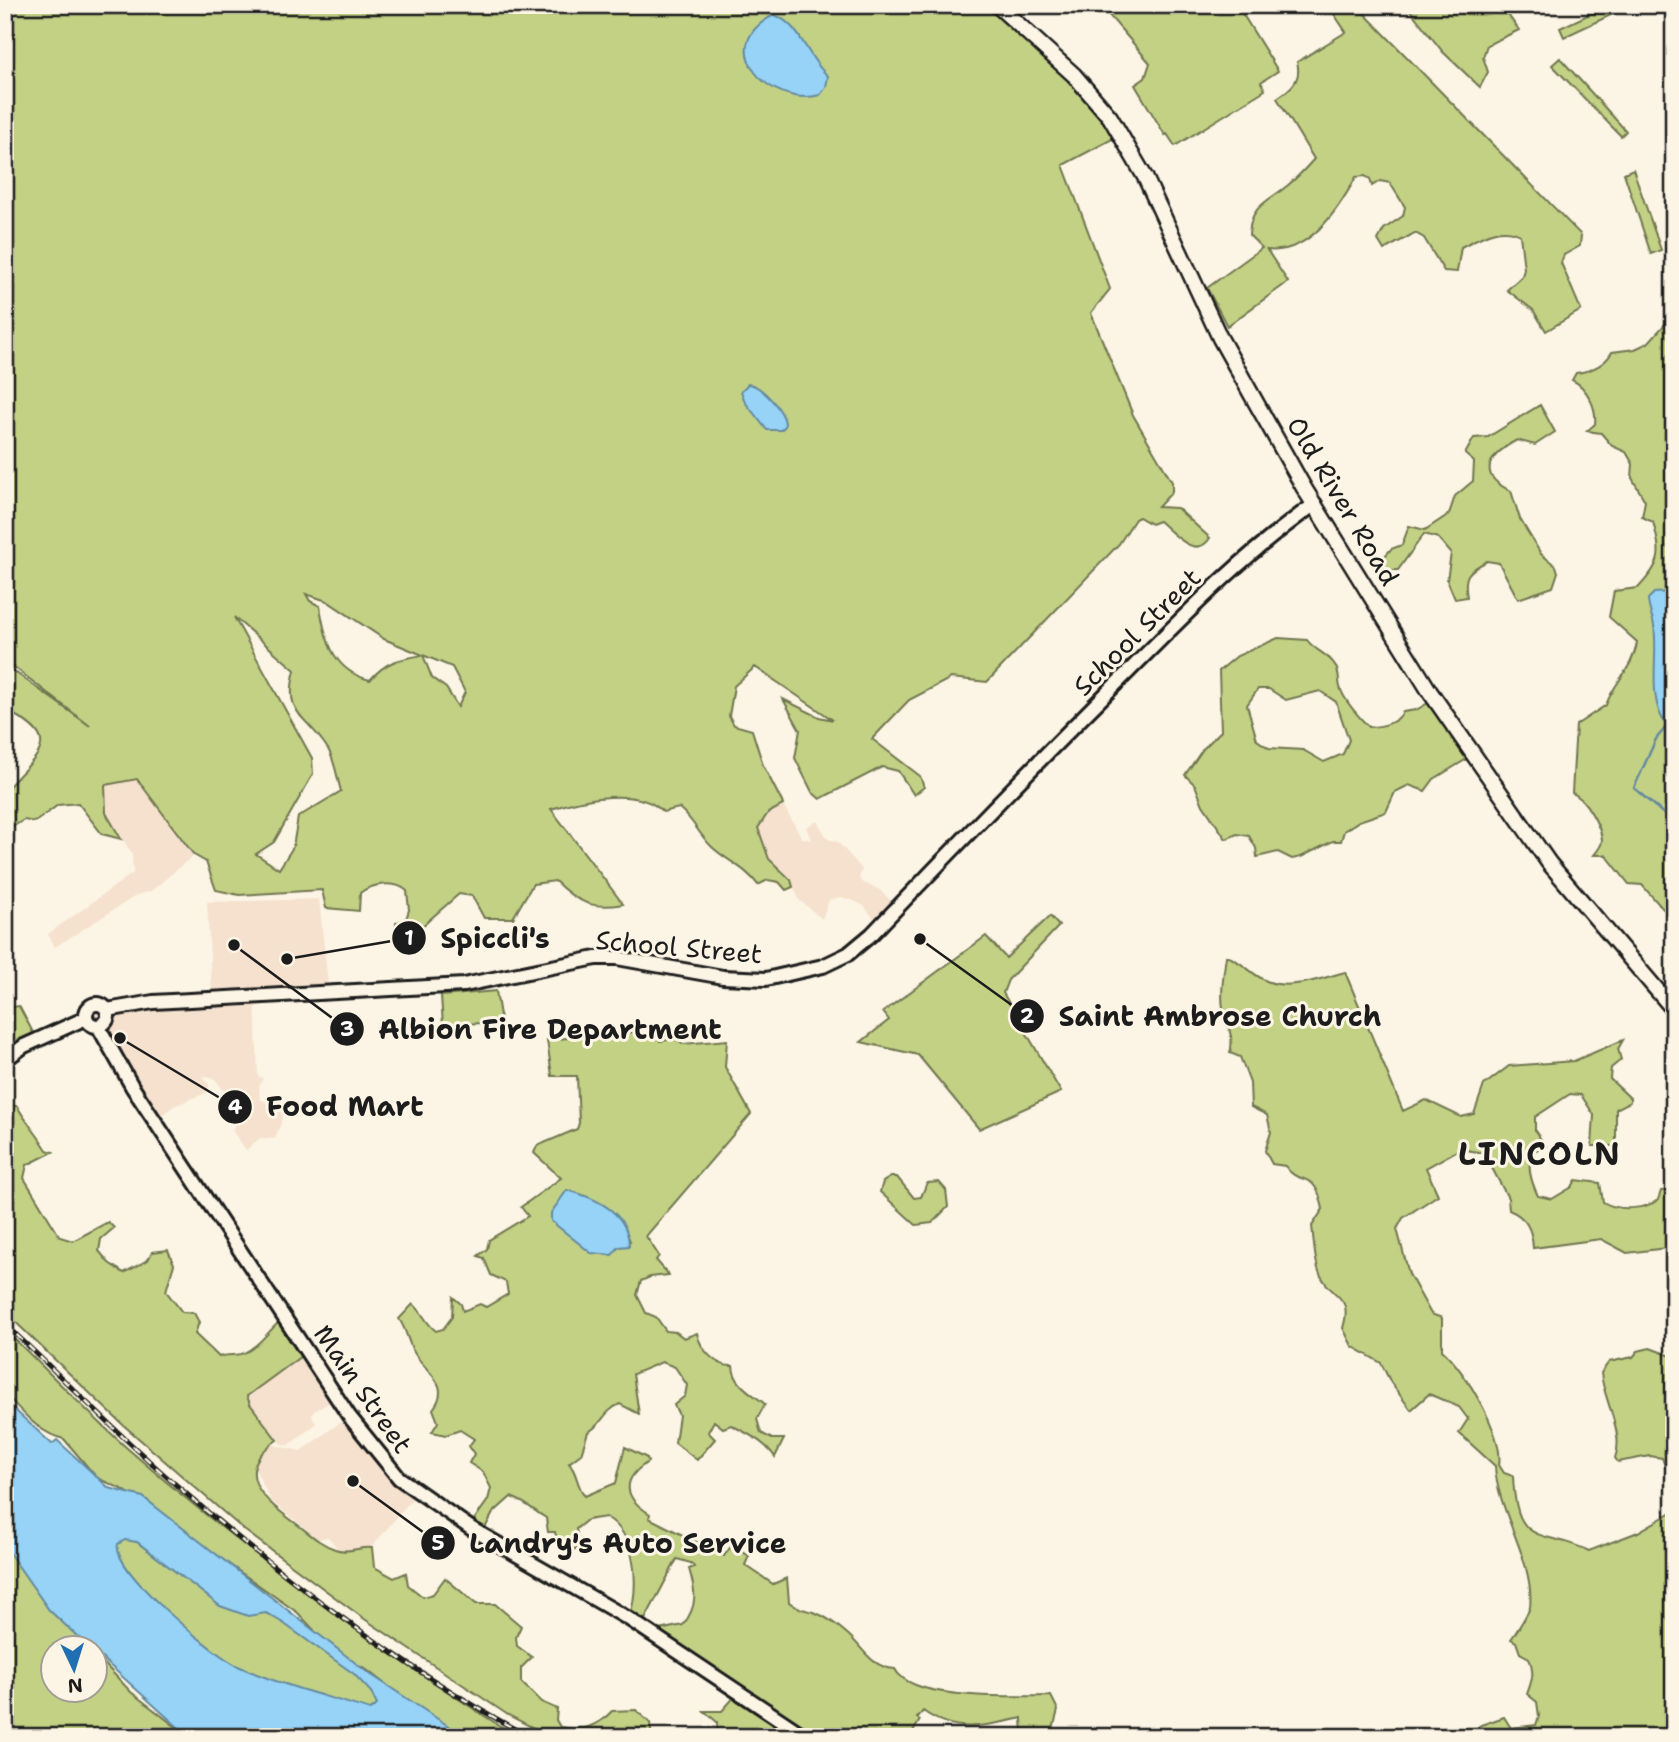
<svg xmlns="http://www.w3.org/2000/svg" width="1679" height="1742" font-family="'Shantell Sans',sans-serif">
  <rect width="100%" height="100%" fill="#fcf5e5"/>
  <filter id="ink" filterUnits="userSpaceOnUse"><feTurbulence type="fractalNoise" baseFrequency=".0143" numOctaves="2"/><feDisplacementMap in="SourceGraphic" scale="14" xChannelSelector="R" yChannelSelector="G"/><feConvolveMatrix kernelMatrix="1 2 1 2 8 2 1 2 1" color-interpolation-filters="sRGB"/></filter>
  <g filter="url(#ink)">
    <path fill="#f5e1ce" d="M137,779L194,855L151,891L137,895L55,947L48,934L133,873L132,854L106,813L103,799L105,785Z
      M783,805L802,838L811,840L806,827L817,821L828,839L838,842L862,869L859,878L864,883L880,890L898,908L880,926L864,906L854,901L841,897L829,900L822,919L799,900L791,880L769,859L758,828L768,813Z
      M319,899L329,993L255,997L258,1077L263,1078L259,1086L260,1099L276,1107L289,1101L275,1139L260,1138L246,1150L232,1130L236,1123V1113L228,1096L215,1079L206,1076L203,1077L209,1085L208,1092L174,1106L156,1119L107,1044L94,1015L121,1005L212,997L207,902Z
      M308,1351L336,1399L314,1411L312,1416L316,1424L288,1446L281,1444L250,1404L247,1396Z
      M349,1416L417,1493L360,1561L338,1549L328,1537L318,1539L271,1501L252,1463L260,1442L301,1451Z"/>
    <path fill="#c3d185" stroke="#707650" stroke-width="2" fill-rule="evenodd" d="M5,5H997L1040,43L1120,135L1063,165L1110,289L1091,313L1133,415L1172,482V492L1158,507L1177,508L1210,538C1196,561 1172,532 1159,521L1151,524L1139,517L1135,519L1119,544L987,682L951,678L909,700L872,739L920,776L924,787L914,795L898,771L882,767L820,799L812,792L795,758L800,730L783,699L819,717L833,720L755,667L734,686L729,716L734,725L752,730L763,765L782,802L783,805L768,813L758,828L769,859L791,880L793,887L786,890L779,882L768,880L758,885C746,868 727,861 712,847C699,835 693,819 679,808L663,812C639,786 582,799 551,809L623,904C593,910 576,902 555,881L533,884L513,918H484L472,896L459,894L405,941L396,934V923L406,919L409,910L407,891C395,880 371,884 360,893L359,911L326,908L322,890L239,895L216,890L206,862L194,855L137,779L105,785L106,813L121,839L102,834L78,803L58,805L35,822L24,820L5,831V791C36,754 68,741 5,710V665L90,726L5,660ZM306,594L327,601L384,639L452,667L465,692L458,707L446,688L432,678L423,655C399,659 386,661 370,680C333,671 325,640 320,606L310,601ZM234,617L295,670C283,716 306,714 328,749C335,761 337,778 341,791L298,817L293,847L279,869L256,854L274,842L313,774L312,758Z
      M1104,5H1237L1278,71L1261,82L1265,90L1175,146L1167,134L1165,135L1135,85L1145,78L1150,63L1102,7Z
      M1328,5H1356L1581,235L1580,246L1564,255L1561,263L1581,310L1546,331L1533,310L1507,290L1522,276L1524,269L1520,235C1500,224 1479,238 1461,247L1457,272L1444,271L1424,238L1415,233L1384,250L1378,240L1384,229L1403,216L1405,207L1390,183L1380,181L1372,186L1370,179L1365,176L1356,177C1338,210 1309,255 1267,250L1288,282L1227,326L1207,288L1262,248L1249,235C1250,206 1267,202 1287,186C1297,178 1306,168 1314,159L1277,98C1291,89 1302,80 1297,62L1346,32Z
      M1406,5H1501L1519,30L1487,45L1483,57L1488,72L1480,87L1443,52Z
      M1609,5H1632L1564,37L1560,28Z
      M1560,58L1626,131L1621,136L1552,65Z
      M1633,169L1661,250L1651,254L1624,173Z
      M1666,323L1674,329V913L1663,909L1642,885L1629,884L1606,855H1594C1598,850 1602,846 1602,840C1601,827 1585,797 1572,793L1576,725L1606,705C1614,682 1633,669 1637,642L1609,617L1614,591L1638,588C1662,563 1662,555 1653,522L1642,517L1645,501L1632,478L1633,464L1626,452L1612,446L1601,433L1587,431L1595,424C1597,408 1587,387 1572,380L1576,373C1591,371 1605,365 1612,352L1635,349L1648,343Z
      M1540,405L1555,432L1535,445L1517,440C1491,454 1474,474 1511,491L1520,519L1541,554L1556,566L1558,572L1553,587L1518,599L1499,563L1487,561C1468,571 1463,575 1467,597L1455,599L1447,580L1451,553L1438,538L1424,534L1398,570H1379L1376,566L1391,549L1402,545L1409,526L1425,530L1449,514L1455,496L1473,481L1474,462L1465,454L1474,438L1488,437Z
      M1278,638L1307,640C1315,651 1328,654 1335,665C1340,673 1338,679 1340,687C1344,701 1359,717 1369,727C1382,727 1397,723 1403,712L1416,710L1435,699L1475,754L1434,779L1425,791L1409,785L1395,792L1386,812L1359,821L1344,831L1341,841H1333L1301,857L1292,859L1278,852L1257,857L1256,848L1249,836L1237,834L1226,839L1203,805L1195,785L1185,775L1203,749L1221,731L1219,671L1237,656ZM1258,689H1269L1286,700L1320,691L1336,702L1349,740L1343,754L1324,762L1303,750L1269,748L1257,740L1247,705Z
      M1050,916L1059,926L1008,980L1003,993L1061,1092L979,1129L918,1055L861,1042L889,1020L883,1012L986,936L1006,958Z
      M1226,956C1243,961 1252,976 1269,982C1292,990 1322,978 1345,972L1403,1111L1426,1100L1461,1117L1474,1114L1484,1085L1509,1066L1574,1061L1623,1040L1618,1049L1621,1060L1611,1068L1610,1079L1630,1098V1102L1616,1109V1146H1592L1594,1115L1581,1095L1570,1094L1535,1117V1131L1546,1146L1533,1151C1526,1166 1531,1181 1538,1196L1552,1199L1572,1187L1576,1180L1600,1183L1603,1202C1618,1211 1644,1210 1658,1200L1661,1191L1674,1190V1247L1627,1253L1601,1239L1533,1248C1532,1229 1526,1217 1509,1210L1508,1198L1484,1153L1460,1149L1426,1168L1438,1195L1403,1218L1397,1229L1409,1274L1431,1314L1442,1318V1350C1465,1370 1504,1435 1499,1465L1504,1473L1513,1476C1516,1550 1542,1528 1589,1551L1638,1532L1672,1512L1674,1498V1737H1464L1481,1725L1504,1717L1511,1728L1536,1725L1539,1716L1537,1702L1527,1694C1532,1681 1535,1672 1529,1658L1520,1653L1516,1642L1511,1639C1515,1634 1529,1612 1530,1607C1535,1560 1497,1512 1495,1466L1459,1433L1468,1419L1459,1407L1429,1394L1411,1410L1391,1383L1381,1363L1352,1346L1343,1328C1353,1295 1333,1299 1321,1276C1314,1263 1314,1240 1312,1226L1323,1209C1315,1167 1300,1188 1285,1166L1272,1164L1265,1151L1271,1132L1267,1115L1251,1107L1250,1083L1240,1057L1230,1053C1235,1036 1226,1024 1223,1008C1220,991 1224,972 1226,956Z
      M496,991L501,1022L443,1025L441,996Z
      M19,1006L37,1040L5,1060V1008Z
      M629,1032L656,1035L660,1041L676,1039L683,1044L727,1040L725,1067L751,1114L646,1236L659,1256L656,1260L669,1275L650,1277L641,1281L637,1295L646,1313L656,1317L666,1331L676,1332L684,1338L697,1333C700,1349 716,1367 733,1366C734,1385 752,1393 765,1404L757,1419L761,1433L772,1439H784L775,1457C765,1442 747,1433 731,1425L723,1428L714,1421L708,1432L715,1439L697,1460L675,1443L679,1415L674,1405L685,1396L687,1385L675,1367L662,1362L633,1374L639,1414L620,1404C603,1411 602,1426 588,1432L581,1454L569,1463C578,1474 576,1485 585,1496L616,1483L625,1447L647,1458L648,1462C620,1480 624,1498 650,1514L649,1518L724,1556L732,1545L749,1556L745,1565L773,1584L787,1578L789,1602C798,1609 802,1609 813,1612C823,1615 837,1625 845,1632C863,1646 869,1667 895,1669C911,1702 1019,1696 1051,1696L1058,1710L1051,1737H1023L1022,1718C986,1726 956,1735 923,1711L917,1718L920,1720L913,1732L915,1737H718L717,1722L704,1711H722L738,1693L655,1637L659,1630L683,1625C698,1606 696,1592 689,1569L694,1567L691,1563L677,1559L641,1627L629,1619C639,1588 638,1535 606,1517L587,1520L576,1529L579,1543L576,1549L567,1550L557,1542L555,1532H548L546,1518C532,1510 528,1503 511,1497L493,1513L483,1532L471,1524L488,1500L491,1488L483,1472L469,1463L474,1454L469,1446L474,1439L460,1430L446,1435L432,1432L438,1422L433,1409C452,1385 428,1374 415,1354C408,1344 407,1330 399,1319L413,1304C423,1312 425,1323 436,1331L443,1329L452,1317L453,1297L461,1304L463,1311L480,1304L486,1307L508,1294L506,1282L491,1275L484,1258L478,1256L487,1249L489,1240L528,1216L521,1207L561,1178L534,1153L537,1146L577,1129L579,1123L577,1076H552L547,1040ZM571,1190L625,1229L630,1241L619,1247Z
      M5,1106H17C26,1122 38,1135 47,1150L53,1152L27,1165L24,1178L60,1237L73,1241L108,1222L114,1228L101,1239L99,1251L109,1263L124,1273L148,1260L152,1252L168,1250L174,1264L166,1291L182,1312L194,1313L199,1322L195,1334L219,1357C229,1353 238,1357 246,1352C262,1344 270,1328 285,1317L308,1351L247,1396L250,1404L277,1440C229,1473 265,1501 298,1525C310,1534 320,1544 335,1549C347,1554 360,1546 372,1548L374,1567L394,1578L406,1573L408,1585L423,1597L433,1594L445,1578L476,1604H495L521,1626L516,1637L517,1646L532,1657L521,1668V1682L541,1702L557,1709L556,1720L560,1727C581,1732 597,1727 612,1711L636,1710L650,1723L652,1737H551L508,1715L363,1618L244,1530L121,1423L5,1312Z
      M891,1177H897L914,1198L921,1197L927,1183L939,1182L946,1190L948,1207L932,1223L916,1225L880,1192L883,1182Z
      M5,1330C46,1369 85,1410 127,1448C244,1551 370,1642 500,1726L522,1737H466L425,1715L363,1667L355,1668L392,1715L374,1717L239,1670L168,1615L127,1571L113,1545L117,1537L137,1542L215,1601L266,1613L316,1638L314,1630L298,1613L124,1490L97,1478L64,1439C38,1433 23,1412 5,1394Z
      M1650,1348L1674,1357V1489L1662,1458L1650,1456L1618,1462L1615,1458C1625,1433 1603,1399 1601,1373L1609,1362L1633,1357L1638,1351Z
      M5,1547L89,1647L52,1648V1690H94L95,1654L131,1692L189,1737H5Z"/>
    <path fill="#96d3f7" stroke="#658a9f" stroke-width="2" fill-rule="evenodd" d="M774,15C801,24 807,59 828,76L826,87L820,95C772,109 710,47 774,15Z
      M748,384C761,385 786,412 785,426L781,430H767L745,402L741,391Z
      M1674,550V727L1667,726C1646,699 1659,658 1654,626C1653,617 1648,609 1648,599L1654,593L1668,592L1671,580L1666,572Z
      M567,1190C593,1197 629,1212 629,1246L619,1247L612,1255L591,1253L551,1221V1213Z
      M5,1401L52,1444L57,1440L109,1488L143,1497L367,1672L465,1737H189L95,1652L94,1648L89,1647L49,1610L5,1547ZM125,1540L137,1542L220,1606L248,1616L266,1613L283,1623L354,1674L371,1692L377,1705L370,1710C327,1696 279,1685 238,1666C214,1655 111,1570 118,1544Z"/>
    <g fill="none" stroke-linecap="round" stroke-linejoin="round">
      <path stroke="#658a9f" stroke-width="2.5" d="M1667,726L1656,739L1634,788L1674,823"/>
      <g stroke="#1c1c1c" stroke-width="18">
        <path id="tertiary" d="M86 1015a11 11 0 1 1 22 0a11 11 0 1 1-22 0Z
          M107,1010L153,1002L464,985L596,958H617L723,977L766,979L823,966L848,954L872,934C957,845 1042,757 1129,671C1188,612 1246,552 1315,504
          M98,1026L133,1088L349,1416L399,1478L472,1529L629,1619L806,1737
          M5,1060L24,1046L86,1018"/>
      </g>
      <g stroke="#1c1c1c" stroke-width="19">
        <path id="secondary" d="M997,5L1074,75L1110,117L1145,177L1220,338L1254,399L1304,488L1430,692L1549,863L1674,1010"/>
      </g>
      <use href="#tertiary" stroke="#fcf5e5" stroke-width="12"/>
      <use href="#secondary" stroke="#fcf5e5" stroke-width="14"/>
      <g stroke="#1c1c1c" stroke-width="5">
        <path id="rail" d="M5,1324C62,1377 116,1433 175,1484C280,1576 406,1670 529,1737"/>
      </g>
      <use href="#rail" stroke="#fcf5e5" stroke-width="2.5" stroke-dasharray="8" stroke-linecap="butt"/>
    </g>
  </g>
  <g text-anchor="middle" stroke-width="6" stroke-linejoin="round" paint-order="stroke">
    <g font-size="26" fill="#1c1c1c" stroke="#fcf5e5">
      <text transform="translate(1343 501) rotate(59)" y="9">Old River Road</text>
      <text transform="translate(1137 632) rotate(-45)" y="9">School Street</text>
      <text transform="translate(679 947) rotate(5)" y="9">School Street</text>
      <text transform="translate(363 1389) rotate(55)" y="9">Main Street</text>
    </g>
    <g font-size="33" font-weight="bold" letter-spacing="2" fill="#1c1c1c" stroke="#fcf5e5">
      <text x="1540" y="1165">LINCOLN</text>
    </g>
  </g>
  <path fill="none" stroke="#1c1c1c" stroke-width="2.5" d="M287 959L409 938M920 939L1027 1016M234 945L347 1029M120 1038L235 1107M353 1481L438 1543"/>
  <g fill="#1c1c1c" stroke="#fcf5e5" stroke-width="2.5">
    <circle cx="287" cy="959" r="7"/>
    <circle cx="920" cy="939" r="7"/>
    <circle cx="234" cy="945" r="7"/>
    <circle cx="120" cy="1038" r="7"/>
    <circle cx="353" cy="1481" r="7"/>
    <circle cx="409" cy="938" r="18"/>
    <circle cx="1027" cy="1016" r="18"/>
    <circle cx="347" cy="1029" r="18"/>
    <circle cx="235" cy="1107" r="18"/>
    <circle cx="438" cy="1543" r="18"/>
  </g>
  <g font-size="21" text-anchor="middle" font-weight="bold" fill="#fff">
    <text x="409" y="945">1</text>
    <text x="1027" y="1023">2</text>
    <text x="347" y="1036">3</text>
    <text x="235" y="1114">4</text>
    <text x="438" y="1550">5</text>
  </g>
  <g font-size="28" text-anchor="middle" font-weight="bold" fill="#1c1c1c" stroke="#fcf5e5" stroke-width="6" stroke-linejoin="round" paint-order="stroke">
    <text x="495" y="948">Spiccli's</text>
    <text x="1220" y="1026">Saint Ambrose Church</text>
    <text x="550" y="1039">Albion Fire Department</text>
    <text x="345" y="1116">Food Mart</text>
    <text x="628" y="1553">Landry's Auto Service</text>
  </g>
  <rect width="1679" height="1742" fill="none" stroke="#fcf5e5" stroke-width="28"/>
  <rect x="14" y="14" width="1651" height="1714" fill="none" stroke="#1c1c1c" stroke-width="2.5" filter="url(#ink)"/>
  <g transform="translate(74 1669) rotate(176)"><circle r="33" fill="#fcf5e5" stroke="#a29e95" stroke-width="2"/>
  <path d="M0-5L12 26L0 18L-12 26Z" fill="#1f6fb2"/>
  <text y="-10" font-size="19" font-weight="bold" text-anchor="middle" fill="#1c1c1c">N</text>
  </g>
</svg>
